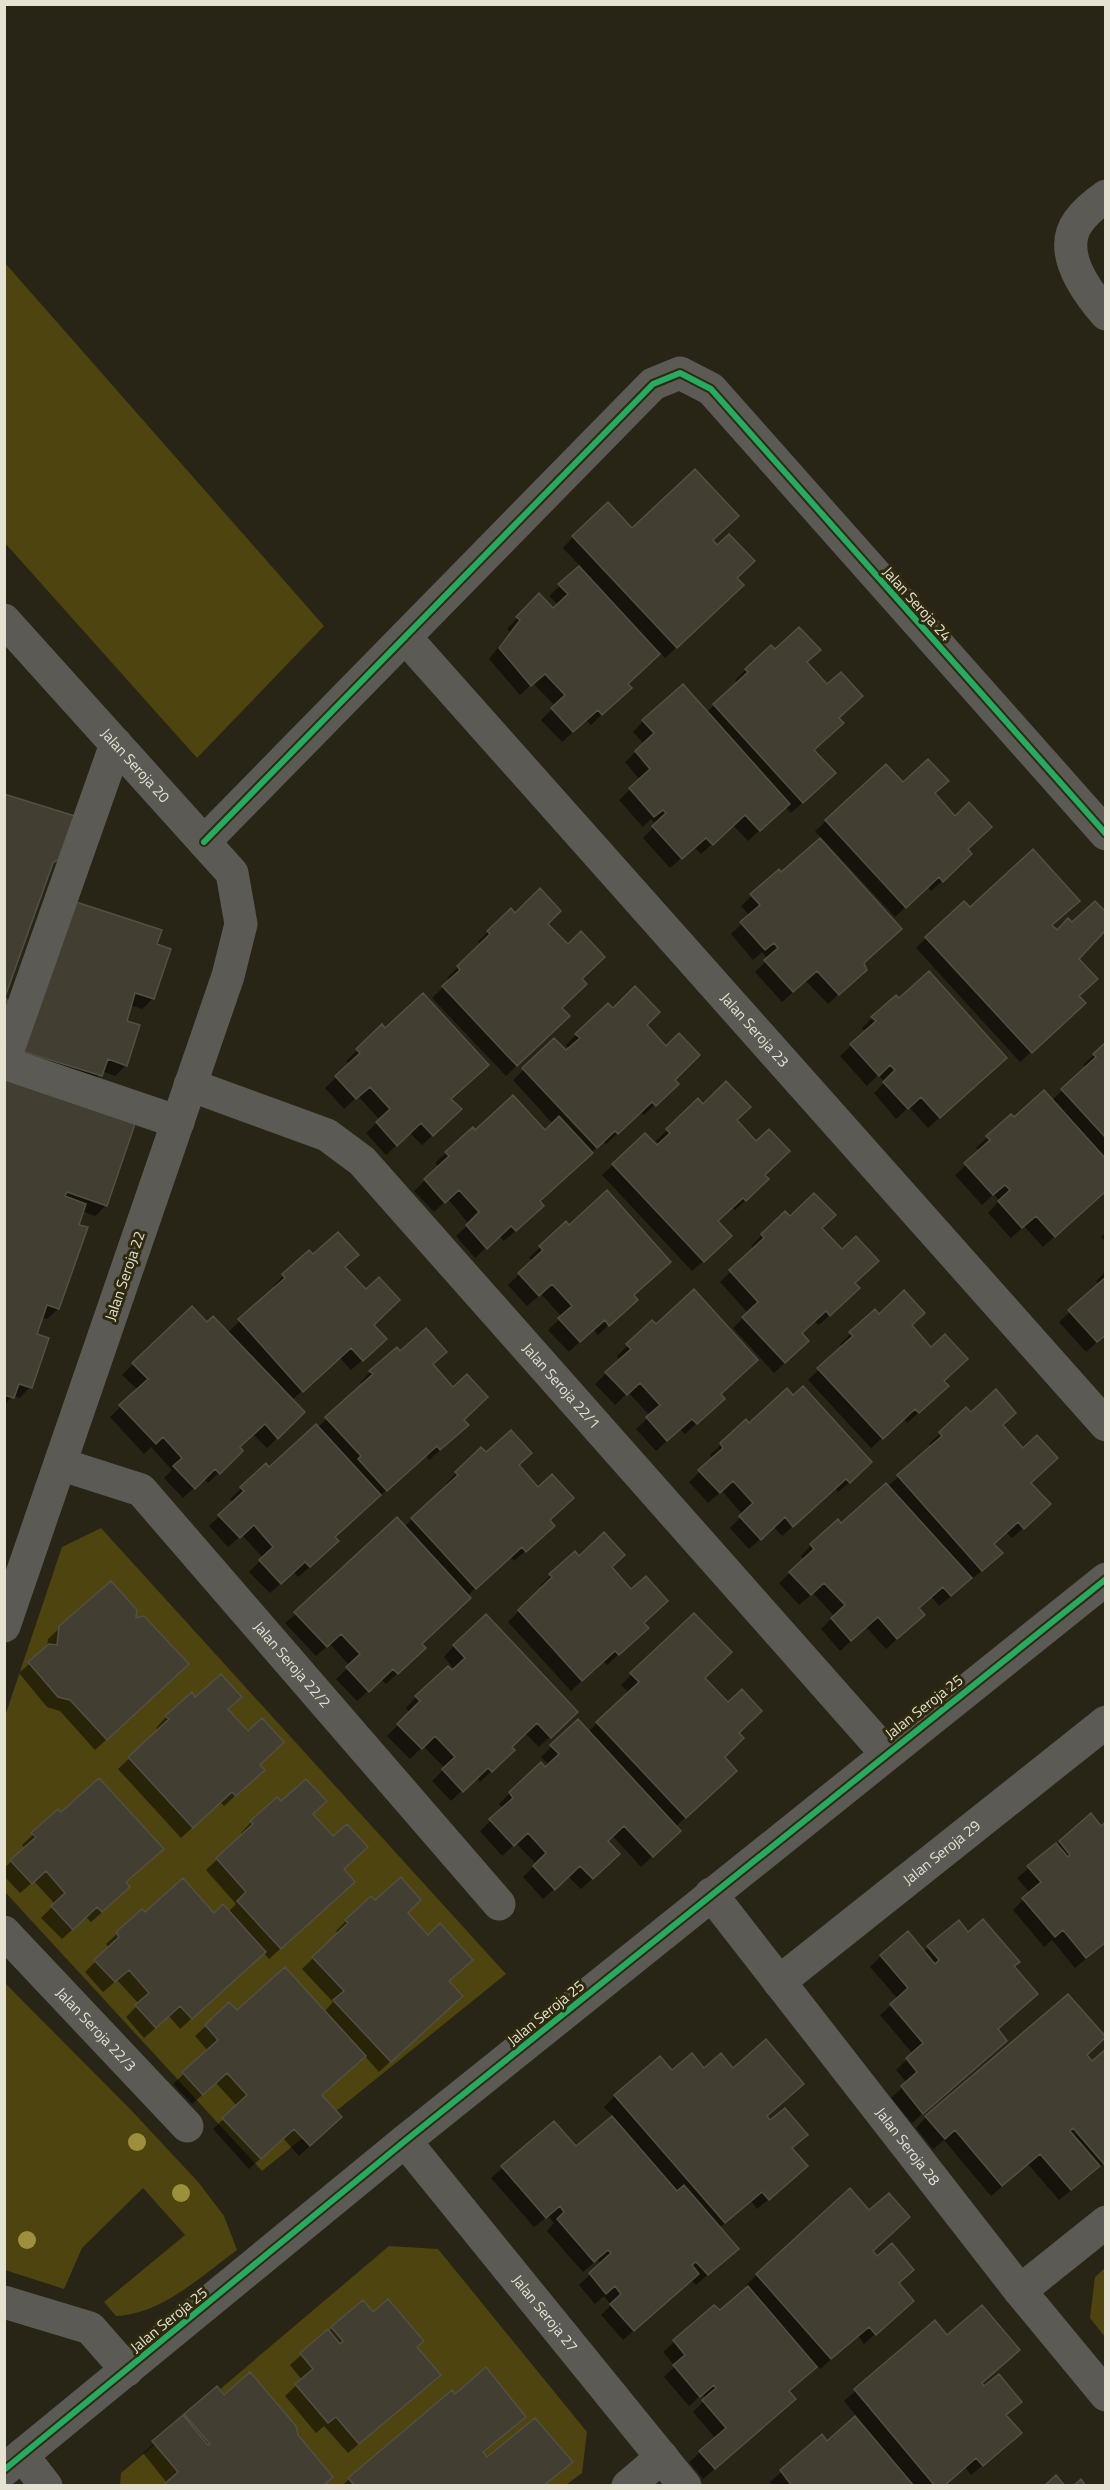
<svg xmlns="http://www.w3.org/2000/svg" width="1110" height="2490" font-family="'Titillium Web',sans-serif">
  <rect width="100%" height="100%" fill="#282516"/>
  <path fill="#4d440f" d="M5,263L324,626L197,758L5,543Z
    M101,1528L506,1974L262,2171L5,1892V1716L62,1547Z
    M5,1983L131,2110L199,2183L224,2216L237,2250C200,2277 162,2314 116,2316L104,2302L185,2235L143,2188L82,2248L64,2289L5,2270Z
    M389,2246L438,2249L587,2432L582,2473L566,2485L120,2486L121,2473Z
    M1105,2268V2337L1090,2318L1095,2277Z"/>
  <path fill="#0007" d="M632,530L711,540L735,578L731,596L665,658L660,652L626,684L619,698L591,725L586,720L562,742L541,720L555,706L533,683L520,695L489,659L510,632L507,629L539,595L553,610L558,605L549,596L581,567L563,548L573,537Z
    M771,647L806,662L838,718L813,750L823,784L791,813L785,807L748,841L733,825L701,854L694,847L670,868L643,838L656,825L651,819L643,827L619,800L640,780L625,762L644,744L633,732L643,721L706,713L738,683L735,680Z
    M903,784L934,794L966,849L960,865L931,891L927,886L895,917L815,831L826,821Z
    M778,871L863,963L854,980L828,1004L806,981L782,1002L755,972L768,959L762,952L753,960L731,934L750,916L741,906Z
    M970,909L1051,926L1077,959L1078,997L1073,1014L1020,1062L916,948L926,938Z
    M515,915L546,924L568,946L580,980L560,1008L557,1027L506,1076L432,998L450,981L447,978L481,945L478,942L488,932Z
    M155,945L153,998L142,1009L130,1005L125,1022L126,1065L115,1076L102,1071L90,1086L9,1060Z
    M899,1000L994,1069L928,1128L909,1107L896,1119L874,1093L885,1082L878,1075L867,1086L840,1056L866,1032L862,1028L872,1018Z
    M613,1010L645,1025L677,1083L644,1115L641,1112L606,1144L604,1141L590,1153L538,1202L531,1217L504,1241L499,1236L475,1258L456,1236L469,1224L448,1199L434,1212L414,1191L439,1167L435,1163L446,1153L475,1133L545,1132L553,1124L513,1080L554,1040L566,1052L569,1049L566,1045L576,1035Z
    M382,1027L450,1099L449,1120L422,1145L410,1133L386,1155L366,1133L380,1120L358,1096L344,1109L325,1088L350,1064L346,1061Z
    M1106,1044V1190L1043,1247L1024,1226L1011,1238L988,1213L999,1201L994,1194L982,1205L955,1175L980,1152L976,1148L1011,1116L1014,1119L1051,1101L1086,1068L1083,1065Z
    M4,1078L106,1205L95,1216L82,1211L77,1226L86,1228L58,1309L47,1319L41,1318L35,1335L30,1387L20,1398L13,1396L4,1405Z
    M698,1100L703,1106L735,1121L756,1144L763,1175L757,1190L735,1210L732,1207L716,1222L719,1247L692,1271L602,1175L613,1165L657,1148L660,1145L656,1141Z
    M790,1218L820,1228L847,1299L819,1325L814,1321L801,1334L796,1352L774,1373L733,1328L748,1313L720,1282L754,1249L751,1246L762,1235Z
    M565,1223L633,1296L625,1310L598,1335L593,1329L569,1352L548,1330L562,1317L541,1294L527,1306L508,1285L533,1261L529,1258Z
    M1106,1232V1242L1101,1237Z
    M313,1256L344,1268L372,1325L374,1350L351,1370L339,1357L292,1400L303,1412L267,1448L253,1434L238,1448L241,1451L208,1483L204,1479L183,1498L164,1478L172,1470L151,1447L144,1454L110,1417L138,1390L122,1375L133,1364L207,1324L227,1333L275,1289L273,1286L284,1275Z
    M1106,1271V1334L1086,1352L1059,1322L1099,1285L1096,1281Z
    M875,1311L942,1382L936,1397L907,1423L904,1418L871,1448L808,1380L842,1347L840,1344Z
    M652,1322L719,1395L713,1409L685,1434L680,1429L656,1451L636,1429L650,1416L628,1392L615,1405L595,1384L620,1360L617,1356Z
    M400,1354L432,1365L463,1420L456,1436L429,1460L426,1455L333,1537L327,1552L298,1577L294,1572L270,1593L249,1572L263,1558L242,1535L228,1547L209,1526L233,1503L230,1499L266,1465L269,1469L317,1428L363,1385L360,1383L370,1372Z
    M966,1409L970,1414L1001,1426L1030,1483L1038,1515L1012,1538L1006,1532L992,1544L990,1564L939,1606L931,1596L917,1609L912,1625L886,1649L866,1627L840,1651L821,1629L834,1616L813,1593L799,1605L779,1583L804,1560L801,1556L811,1545L841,1525L888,1486L932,1447L929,1444Z
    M746,1422L748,1425L860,1473L838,1492L835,1488L782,1536L774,1527L749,1549L730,1528L743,1515L722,1491L708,1503L689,1482L713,1459L710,1455Z
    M486,1454L517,1465L548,1521L542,1536L514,1561L510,1556L467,1596L420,1644L413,1659L386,1684L381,1679L357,1701L336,1679L350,1666L330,1644L316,1656L285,1623L404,1527L448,1486L446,1484L456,1473Z
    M579,1558L610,1568L642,1623L636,1638L607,1665L603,1661L571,1691L508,1622L542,1589L540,1586L551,1575Z
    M134,1620L176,1675L95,1750L60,1711L47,1707L19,1673L47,1648L48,1639L60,1628Z
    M454,1646L576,1712L539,1747L525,1733L510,1747L513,1750L480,1782L476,1777L451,1801L432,1781L445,1768L423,1746L410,1759L387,1736L410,1713L406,1708L416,1697L448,1668L452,1672L455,1670L444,1657Z
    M632,1674L703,1678L737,1733L723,1757L724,1781L675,1827L668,1841L641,1867L612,1835L606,1842L607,1865L581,1889L568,1876L543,1899L523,1877L536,1864L516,1843L502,1856L480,1831L503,1809L499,1804L510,1793L541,1764L544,1769L549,1765L541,1757L552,1746L588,1732L629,1693L621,1685Z
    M195,1699L227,1710L259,1765L252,1780L224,1806L220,1802L181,1838L118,1769L159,1731L156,1728L166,1717Z
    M280,1803L311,1814L342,1870V1893L269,1959L264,1953L180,2029L169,2016L144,2038L126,2017L139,2004L117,1980L103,1992L85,1972L109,1948L106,1944L142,1911L145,1914L214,1915L228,1912L236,1904L206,1870L243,1835L241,1833L251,1822Z
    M58,1811L125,1883L118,1898L91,1922L86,1917L62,1939L41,1918L55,1904L34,1881L20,1893L4,1876V1868L25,1849L22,1845Z
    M1091,1816L1106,1942L1075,1968L1052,1940L1044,1947L1013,1910L1030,1893L1017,1878Z
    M375,1902L406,1913L448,1981L450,2006L379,2072L364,2055L321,2096L329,2128L299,2156L283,2138L249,2169L213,2129L237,2106L216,2083L192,2104L173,2084L208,2051L195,2036L206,2026L237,2012H324L333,2002L302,1969L338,1934L336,1931L346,1921Z
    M959,1922L968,1934L1012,1967L996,2030L1005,2041L912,2123L891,2098L907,2083L896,2070L913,2054L880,2015L898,1999L870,1967L881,1956L923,1952Z
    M1105,2038L1086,2056L1106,2162L1059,2200L1028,2164L991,2196L944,2140L933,2149L916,2128L926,2117Z
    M704,2070L770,2122L806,2135L791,2149L795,2177L757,2209L751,2201L719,2228L737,2249L696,2285L691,2280L623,2340L601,2315L611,2305L604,2296L595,2304L579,2285L601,2264L597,2260L583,2272L547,2231L554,2223L548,2216L534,2227L491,2178L554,2123L576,2148L613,2116L604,2107L615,2096L672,2072Z
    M850,2190L871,2251L897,2284L901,2311L864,2344L858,2336L820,2369L817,2365L788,2392L783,2410L703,2479L689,2462L716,2439L693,2412L706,2399L702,2394L689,2406L664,2377L675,2366L663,2352L714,2307L720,2312L748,2288L746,2285L757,2275Z
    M373,2314L416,2347L439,2375L348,2453L324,2426L316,2433L285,2396L302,2380L290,2365L332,2328Z
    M935,2322L980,2383L1009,2412L1005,2416L1009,2444L971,2475L965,2467L943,2486H773L770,2482L822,2436L827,2443L857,2417L844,2401Z
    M217,2388L224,2397L294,2427L167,2483L143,2453Z
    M524,2417L482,2453L487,2460L571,2462L544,2486H342L349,2479Z"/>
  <path fill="#423f32" stroke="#525044" stroke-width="1.5" d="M695,469L739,516L713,540L717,545L729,534L755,561L737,578L744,585L677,648L572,536L608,502L632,528Z
    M579,566L660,654L628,684L632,688L602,715L598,710L573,732L551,708L565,695L545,674L531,686L499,648L520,620L516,617L539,593L553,608L568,594L558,584Z
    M799,627L821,650L807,662L827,684L841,672L863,696L839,718L844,723L814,750L836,773L803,803L713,704L748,672L745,669L771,645L775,649Z
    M683,684L790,804L760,831L745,815L713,845L706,838L682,859L652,826L666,813L663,810L654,817L629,788L650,769L635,751L654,733L642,720Z
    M928,759L949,781L935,793L955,816L969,802L992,827L968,849L972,854L943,882L939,877L906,908L825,820L886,764L903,782Z
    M4,794L75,816L62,857L53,863L5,997L9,1003L4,1019Z
    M820,838L902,929L864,963L867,970L839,995L817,971L793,992L764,960L778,948L774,943L765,950L740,922L760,905L750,894L779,869L781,872Z
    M1033,849L1080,901L1052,925L1057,930L1068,918L1072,922L1095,901L1106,912V930L1079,959L1098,979L1079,996L1086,1003L1032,1053L925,937L964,901L970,907Z
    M540,888L561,911L548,924L568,944L581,931L605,957L582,979L587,984L562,1008L570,1016L517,1066L442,986L460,970L457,966L490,934L487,931L511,908L515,913Z
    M67,899L162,930L157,944L171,949L154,999L135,993L127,1021L140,1025L127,1066L108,1059L102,1076L18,1050Z
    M929,971L1007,1058L940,1118L921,1097L908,1109L883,1082L895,1070L890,1065L879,1076L850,1044L876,1021L871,1017L896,995L899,998Z
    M635,986L660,1012L647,1025L666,1046L679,1033L700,1055L675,1080L679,1084L656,1106L652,1102L618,1134L615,1131L597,1148L522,1068L554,1038L566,1050L580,1038L575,1034L608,1003L613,1008Z
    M423,993L489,1065L451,1099L462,1109L433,1136L421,1123L397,1146L376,1122L390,1109L370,1087L356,1099L335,1076L360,1053L356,1049L382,1024L385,1028Z
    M1106,1042V1138L1061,1089L1096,1057L1093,1054Z
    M4,1076L136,1121L107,1206L67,1192L65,1196L86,1204L79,1225L88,1227L59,1309L47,1305L37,1334L49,1338L32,1388L19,1384L14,1398L4,1395Z
    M726,1081L751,1107L737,1120L756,1141L769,1129L790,1151L765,1175L769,1179L746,1201L743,1198L718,1221L732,1236L704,1262L612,1164L645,1133L657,1145L670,1133L666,1129L698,1098L703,1104Z
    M1044,1090L1106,1159V1191L1055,1237L1036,1216L1022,1228L998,1201L1010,1190L1005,1185L993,1195L964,1163L990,1140L986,1136L1011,1114L1014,1117Z
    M513,1095L545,1130L559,1116L593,1153L540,1201L544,1206L516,1231L511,1226L487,1249L466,1225L479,1212L459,1190L445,1203L424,1179L449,1156L445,1152L473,1127L475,1130Z
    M607,1190L671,1262L634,1295L638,1300L609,1326L605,1320L580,1342L558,1318L572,1306L552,1284L539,1296L518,1273L543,1250L539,1246L566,1221L569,1225Z
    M814,1193L836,1215L822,1228L842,1249L856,1236L879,1261L855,1283L860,1288L830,1316L826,1311L802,1333L809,1341L785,1363L742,1317L758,1302L729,1270L764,1238L761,1234L785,1211L790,1216Z
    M338,1232L359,1255L345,1267L366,1289L379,1277L400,1300L374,1325L387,1339L363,1361L351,1348L303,1392L238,1319L285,1278L282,1274L309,1250L313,1254Z
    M1106,1277V1335L1097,1342L1068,1310Z
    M694,1289L758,1360L721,1394L725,1399L697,1424L692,1419L667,1441L646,1417L660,1405L640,1383L627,1395L605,1372L631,1349L626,1344L652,1320L656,1324Z
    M904,1290L925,1313L912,1325L931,1347L945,1334L968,1359L944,1381L949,1386L919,1413L915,1409L883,1439L817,1368L853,1336L849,1332L875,1309L879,1314Z
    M192,1306L207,1322L213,1316L305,1412L278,1439L265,1424L240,1447L243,1451L220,1474L215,1469L195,1489L173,1466L182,1458L163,1437L156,1444L119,1405L148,1379L132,1363Z
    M426,1328L447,1352L433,1364L453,1387L467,1374L488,1397L464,1420L469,1425L440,1450L437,1446L387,1491L358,1459L361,1456L325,1417L373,1374L369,1371L397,1347L400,1351Z
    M803,1386L872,1462L850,1483L846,1479L793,1527L785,1517L761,1540L739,1516L753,1503L733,1481L720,1493L698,1470L723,1448L720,1443L746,1419L749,1423L787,1388L793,1395Z
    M996,1389L1016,1413L1003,1425L1023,1448L1037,1435L1058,1458L1031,1483L1051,1504L1024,1529L1018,1522L994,1544L1003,1553L982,1571L897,1475L942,1436L939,1432L966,1407L971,1412Z
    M316,1424L381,1495L335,1537L339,1541L310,1567L305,1562L281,1584L259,1560L273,1547L254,1525L240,1538L218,1515L244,1491L240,1487L266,1463L269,1467Z
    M511,1430L532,1453L519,1465L538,1487L552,1474L574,1498L550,1520L555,1526L526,1552L522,1547L476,1589L411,1518L458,1475L455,1472L481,1447L486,1452Z
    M886,1483L972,1578L951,1596L943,1587L919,1608L925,1615L897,1639L878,1617L851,1641L831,1618L845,1605L824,1583L811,1595L789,1572L814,1549L810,1544L838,1519L841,1523Z
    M397,1517L471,1598L422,1644L426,1648L398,1674L393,1669L369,1692L346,1667L360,1654L341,1634L327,1647L294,1612Z
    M604,1532L625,1555L612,1567L631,1589L646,1576L668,1601L644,1623L649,1628L619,1655L615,1651L582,1681L518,1610L552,1577L549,1574L575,1551L579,1556Z
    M111,1581L137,1610L136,1618L144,1616L189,1664L107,1740L70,1700L58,1697L28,1662L49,1644L57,1645L59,1626Z
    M694,1613L732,1652L705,1678L728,1702L742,1689L762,1711L739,1733L744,1738L725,1757L737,1771L686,1818L596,1722L639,1682L630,1673Z
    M486,1614L578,1712L551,1738L537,1723L512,1747L515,1750L492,1772L488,1768L463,1792L442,1769L455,1757L435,1736L422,1749L397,1724L420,1701L415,1696L448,1666L452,1670L465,1658L453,1645Z
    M221,1674L242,1697L228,1709L248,1731L262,1718L284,1742L260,1765L265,1770L236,1796L232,1792L193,1828L128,1757L169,1719L165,1716L192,1692L195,1697Z
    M578,1719L681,1831L653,1857L624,1826L608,1841L620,1854L593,1879L580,1866L555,1890L533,1866L546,1853L528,1833L514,1846L489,1819L513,1798L509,1792L541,1762L545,1767L559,1754L550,1745Z
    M99,1778L164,1849L126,1882L130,1887L102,1912L97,1907L73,1930L51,1906L65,1893L46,1871L32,1884L10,1860L36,1837L31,1833L58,1809L61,1812Z
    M306,1779L327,1801L313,1814L333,1836L347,1824L368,1847L344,1869L355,1882L281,1949L237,1901L246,1892L216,1858L253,1824L250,1821L277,1797L281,1801Z
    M1091,1813L1101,1826L1106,1822V1942L1086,1958L1063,1930L1055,1937L1022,1898L1041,1882L1027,1866L1056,1843L1068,1857L1070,1855L1059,1841Z
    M401,1877L421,1900L408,1913L428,1935L440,1923L473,1960L449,1981L463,1996L391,2062L333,2000L344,1991L312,1957L348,1923L345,1920L371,1896L375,1900Z
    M183,1878L214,1913L223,1904L266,1952L192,2019L180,2006L156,2028L135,2005L149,1993L129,1970L115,1982L94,1960L119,1937L116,1932L142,1909L145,1912Z
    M983,1919L1020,1962L1014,1966L1038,1994L998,2029L1007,2041L923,2114L901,2086L917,2072L906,2058L923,2043L890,2004L908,1988L880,1955L908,1931L935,1964L939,1960L927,1946L959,1920L968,1932Z
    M285,1967L366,2056L322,2095L342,2117L310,2146L294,2129L261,2159L222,2118L247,2095L227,2073L203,2095L182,2072L218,2040L205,2025L229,2002L237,2010Z
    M1068,1994L1106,2037L1087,2055L1092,2061L1106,2049V2163L1104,2164L1073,2128L1070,2131L1100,2166L1071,2190L1040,2154L1002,2186L955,2130L945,2139L925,2116Z
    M766,2039L804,2084L767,2116L770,2120L785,2108L808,2135L792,2148L808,2166L769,2200L762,2192L725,2223L614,2095L660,2056L672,2070L692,2053L704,2068L721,2053L733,2068Z
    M612,2116L677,2191L684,2185L739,2249L708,2275L696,2262L692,2265L699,2274L634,2331L610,2304L621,2294L615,2286L606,2294L589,2273L611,2253L608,2250L594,2262L557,2219L564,2212L560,2206L546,2218L501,2166L554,2121L576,2146Z
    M850,2188L869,2210L889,2193L910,2217L873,2251L877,2256L892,2243L914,2270L899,2283L914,2301L876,2335L869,2327L831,2359L756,2274Z
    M748,2286L817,2367L789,2391L796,2399L715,2469L699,2451L726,2428L702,2400L716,2388L714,2385L700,2397L673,2365L685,2355L673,2340L714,2305L720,2310Z
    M388,2299L424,2341L417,2347L441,2375L359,2444L336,2417L328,2423L295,2384L313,2369L300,2353L328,2329L340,2344L343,2341L331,2327L363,2300L373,2312Z
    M982,2305L1020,2350L982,2383L984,2386L999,2374L1022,2402L1006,2415L1022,2433L983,2466L976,2458L944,2486H935L854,2389L935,2320L947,2335Z
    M486,2367L526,2417L483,2452L487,2457L535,2418L573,2462L543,2486H355L348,2478L452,2390L455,2394Z
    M250,2372L296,2426L298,2435L333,2477L323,2486H162L178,2472L152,2441L183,2415L208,2445L210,2444L184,2414L217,2386L224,2395Z
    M855,2416L914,2486H792L780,2470L822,2434L827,2441Z
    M1056,2475L1065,2486H1044Z
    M1081,2479L1086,2486H1073Z"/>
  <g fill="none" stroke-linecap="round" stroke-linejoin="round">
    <g stroke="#5b5a54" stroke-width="33">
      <path d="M1106,196C1096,203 1085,212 1078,222C1057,252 1086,291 1106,314"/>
      <path id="s1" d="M4,620L232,873L241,924L228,976L4,1626"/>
      <path id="s2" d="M405,637L1106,1425"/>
      <path d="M204,842L653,384L680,373L711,389L1106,834"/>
      <path d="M4,1061L116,744"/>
      <path d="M4,1063L178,1122"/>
      <path id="s3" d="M190,1085L327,1135L362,1161L886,1753"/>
      <path id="s4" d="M60,1464L141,1490L499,1904"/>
      <path id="s5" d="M711,1894L1020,2291L1106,2395"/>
      <path id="s6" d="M4,1932L187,2126"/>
      <path id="s7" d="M779,1982L1106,1722"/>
      <path id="s8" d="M405,2141L685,2486"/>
      <path d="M1020,2291L1106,2222"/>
      <path d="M4,2302L90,2328L127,2370"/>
      <path d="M22,2455L46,2486"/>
      <path d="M4,2470L405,2141L1106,1579"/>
      <path d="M628,2486L662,2457"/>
    </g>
    <g stroke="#2f2a0f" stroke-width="10">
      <path id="cycleway" d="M204,842L653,384L680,373L711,389L1106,834
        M4,2470L405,2141L1106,1579"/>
    </g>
    <use href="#cycleway" stroke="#26ab63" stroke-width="6"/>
  </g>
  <g fill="#9d8f3b">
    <circle cx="137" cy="2142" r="9"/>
    <circle cx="181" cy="2193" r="9"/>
    <circle cx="27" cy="2240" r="9"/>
  </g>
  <g text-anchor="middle" stroke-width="6" stroke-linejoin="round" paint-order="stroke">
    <g font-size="15" fill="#e5e2d2" stroke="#2f2a0f">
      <text transform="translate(917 604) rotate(48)" y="5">Jalan Seroja 24</text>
      <text dy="5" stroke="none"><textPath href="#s1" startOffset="196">Jalan Seroja 20</textPath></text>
      <text dy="5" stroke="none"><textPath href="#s2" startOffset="526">Jalan Seroja 23</textPath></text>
      <text transform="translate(125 1276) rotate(-71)" y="5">Jalan Seroja 22</text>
      <text dy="5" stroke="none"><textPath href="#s3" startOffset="490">Jalan Seroja 22/1</textPath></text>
      <text dy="5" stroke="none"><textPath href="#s4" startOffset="316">Jalan Seroja 22/2</textPath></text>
      <text transform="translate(924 1707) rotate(-38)" y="5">Jalan Seroja 25</text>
      <text dy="5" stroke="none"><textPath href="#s7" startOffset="208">Jalan Seroja 29</textPath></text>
      <text transform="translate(546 2013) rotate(-39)" y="5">Jalan Seroja 25</text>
      <text dy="5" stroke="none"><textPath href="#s6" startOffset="134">Jalan Seroja 22/3</textPath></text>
      <text dy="5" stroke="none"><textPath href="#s5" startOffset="320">Jalan Seroja 28</textPath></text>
      <text dy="5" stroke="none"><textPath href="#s8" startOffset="222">Jalan Seroja 27</textPath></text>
      <text transform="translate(169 2320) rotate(-39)" y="5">Jalan Seroja 25</text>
    </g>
  </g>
  <rect width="1110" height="2490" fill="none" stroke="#e5e2d2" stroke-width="12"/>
</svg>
